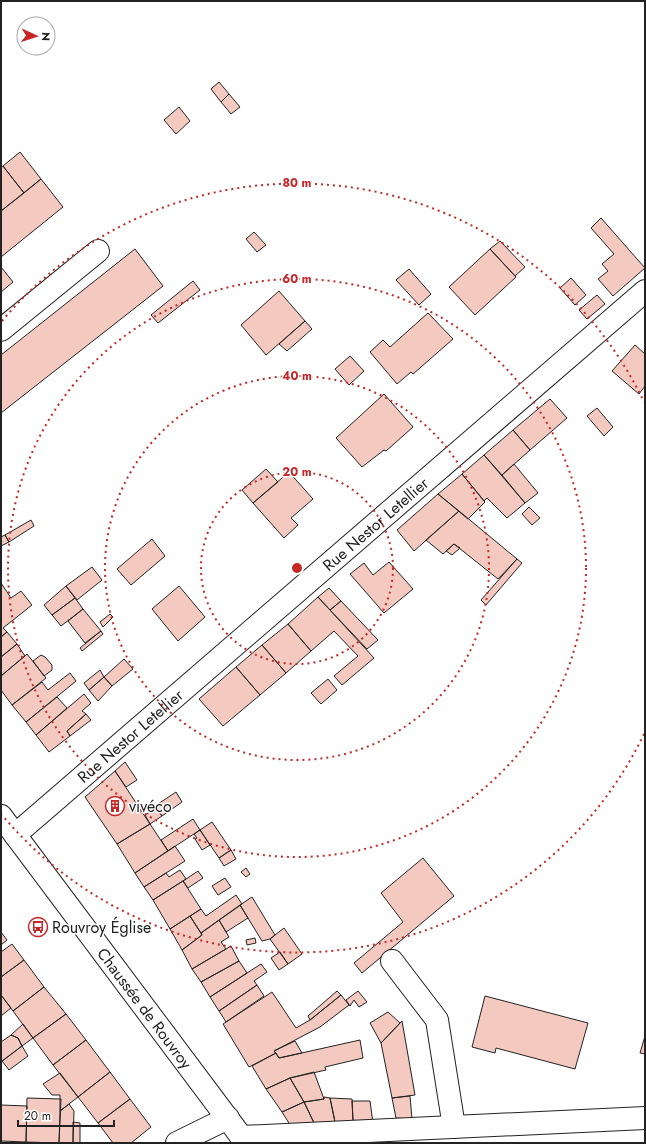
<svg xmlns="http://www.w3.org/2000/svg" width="646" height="1144" font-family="Jost,sans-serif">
  <rect width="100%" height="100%" fill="#fff"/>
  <path fill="#f3c9c0" stroke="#222" d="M219,82L229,94L221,102L211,89Z
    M229,94L240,107L231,114L221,102Z
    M179,107L190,121L176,134L164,120Z
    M20,152L41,179L24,193L3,166Z
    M3,166L24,193L1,211V167Z
    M41,179L63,207L1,257V211Z
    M601,218L645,268L613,296L598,279L608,271L602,264L614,254L591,228Z
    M254,232L266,245L257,252L246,239Z
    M500,241L525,267L515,276L490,249Z
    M135,249L163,286L1,413V355Z
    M490,249L516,277L475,315L449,287Z
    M1,267L13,282L1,292Z
    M409,269L431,294L419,305L396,280Z
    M571,278L586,295L575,305L560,288Z
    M193,281L200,290L158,323L151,315Z
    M279,291L305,321L266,355L241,325Z
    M597,295L605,304L587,319L579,310Z
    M428,313L453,339L413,374L411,372L397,384L370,352L383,340L390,347Z
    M305,321L312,329L287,351L279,344Z
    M635,345L645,354V386L639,394L612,371Z
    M350,356L364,371L349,385L335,369Z
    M384,394L413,427L386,451L384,450L362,467L336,438Z
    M550,399L567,418L530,450L513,430Z
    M597,408L613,427L604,436L587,416Z
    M513,430L530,450L502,475L484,455Z
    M484,455L525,503L507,518L487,498L484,501L462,474Z
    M514,464L538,493L525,503L502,475Z
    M266,469L278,482L253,503L242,490Z
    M289,472L313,499L291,518L298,525L284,538L253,503Z
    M462,474L485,502L468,519L438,494Z
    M438,494L459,511L414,551L397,530Z
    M529,507L540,518L532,525L522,514Z
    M459,511L517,559L498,579L454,544L443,554L426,540Z
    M31,520L34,526L9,542L5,535Z
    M5,535L9,542L1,546V537Z
    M152,539L165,556L131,585L117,569Z
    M454,544L460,548L452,555L446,551Z
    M517,559L522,563L486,605L481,600Z
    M389,562L413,589L384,613L350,574L364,563L373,575Z
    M92,567L102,580L77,600L66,586Z
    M1,583L11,598L21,591L32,605L3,628L7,632L1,637Z
    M66,586L75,598L52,615L44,605Z
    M179,586L205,617L178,641L152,609Z
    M329,588L341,601L330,610L318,597Z
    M318,597L374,658L342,685L334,676L358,656L334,631L311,651L288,624Z
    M75,598L83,609L61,626L52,615Z
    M341,601L378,640L367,649L330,610Z
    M83,609L101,631L85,643L68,621Z
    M110,614L113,617L103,627L100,622Z
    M288,624L311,651L286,673L262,645Z
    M101,631L103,634L82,651L80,648Z
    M7,632L17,644L1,657V637Z
    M17,644L25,656L1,676V657Z
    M262,645L286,673L260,695L236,667Z
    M27,654L46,678L12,705L1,690V676Z
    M41,655L45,657L52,665V670L44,676L33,661Z
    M124,659L133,669L112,686L104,677Z
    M236,667L260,695L223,726L199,699Z
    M100,670L104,677L89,690L84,683Z
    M70,673L76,681L26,722L12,705L42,682L48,690Z
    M104,677L112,686L98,701L89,690Z
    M328,679L337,690L321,704L311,693Z
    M84,694L91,703L82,711L86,714L67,731L70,736L49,752L36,735Z
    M57,697L67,708L36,735L26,722Z
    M86,714L91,720L70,736L67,731Z
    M125,762L137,780L126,787L115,771Z
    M115,771L150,824L117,844L85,797Z
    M176,792L182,802L162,816L155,806Z
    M156,808L162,816L150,824L145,815Z
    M193,819L200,830L168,851L161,840Z
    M212,822L231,850L219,858L200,830Z
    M150,824L168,851L135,873L117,844Z
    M200,830L210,845L202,850L195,839L197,838L194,834Z
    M175,846L185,861L144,887L135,873Z
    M231,850L236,859L224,866L219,858Z
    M423,858L454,896L362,973L354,963L403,922L381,893Z
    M246,868L250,874L246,877L241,872Z
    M180,870L186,879L153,900L144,887L166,873L169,877Z
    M198,871L203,878L188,888L183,881Z
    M225,878L231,887L218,895L212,886Z
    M183,881L201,909L170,929L153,900Z
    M236,895L242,904L201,933L190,916L201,909L206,916Z
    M252,897L275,935L270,939L262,941L240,905Z
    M240,905L248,918L226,932L219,920Z
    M190,916L202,935L182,950L170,929Z
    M219,920L229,937L221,942L226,949L192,969L182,950L202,935L201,933Z
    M284,928L302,954L288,964L270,939Z
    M1,932L7,940L1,945Z
    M255,938L256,943L247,945L246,940Z
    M12,944L24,960L1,977V952Z
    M231,946L239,961L201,982L192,969Z
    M280,952L288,964L279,970L271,958Z
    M24,960L44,987L13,1011L1,995V977Z
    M239,961L247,973L210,997L201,982Z
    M261,964L267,972L254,981L257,985L219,1011L210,997Z
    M257,985L264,996L226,1022L219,1011Z
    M44,987L66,1014L33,1038L13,1011Z
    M337,991L341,995L310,1020L308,1016Z
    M358,991L367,1002L359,1007L354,1000L350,1006L346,1000Z
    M272,992L296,1028L310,1020L341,995L349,1005L320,1027L274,1051L276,1053L249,1067L223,1024Z
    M1,995L11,1008L1,1016Z
    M485,996L588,1023L575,1069L496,1048L495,1053L472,1047Z
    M388,1012L400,1023L381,1043L370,1023Z
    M66,1014L86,1040L53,1065L33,1038Z
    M402,1021L415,1095L392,1098L381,1043Z
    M23,1024L33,1038L22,1046L18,1038L11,1035Z
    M11,1035L18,1038L22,1046L1,1062V1042Z
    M645,1036V1054L640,1053Z
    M86,1040L110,1072L78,1097L53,1065Z
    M360,1040L363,1058L325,1067L326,1070L290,1078L266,1089L252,1066L276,1053L279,1058Z
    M295,1041L302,1053L279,1058L274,1051Z
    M22,1046L28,1056L9,1070L2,1061Z
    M110,1072L130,1099L98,1123L78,1097Z
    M314,1072L324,1099L304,1102L290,1078Z
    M60,1073L78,1097L60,1111V1095H52L43,1084Z
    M290,1078L304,1102L282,1112L266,1089Z
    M410,1096L412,1119L396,1118L392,1098Z
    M324,1097L330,1098L335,1122L315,1125L304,1102L324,1099Z
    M27,1098L61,1099L59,1143L26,1142Z
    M330,1098L352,1099L353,1121L335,1122Z
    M130,1099L151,1127L131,1143H113L98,1123Z
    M352,1101H370L373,1123L372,1125L353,1121Z
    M304,1102L315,1125L292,1128L282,1112Z
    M69,1104L74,1111L73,1143H59L60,1111Z
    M1,1105L27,1106L26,1142L1,1141Z
    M73,1122L80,1123V1143H73Z"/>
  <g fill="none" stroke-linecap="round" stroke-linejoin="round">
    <g stroke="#222" stroke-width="24">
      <g id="minor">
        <path d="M1,330L98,251"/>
        <path id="s1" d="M15,835L645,291"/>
        <path d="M392,961L437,1020L454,1127"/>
        <path d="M241,1137L645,1118"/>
        <path d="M177,1143L228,1118"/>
      </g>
    </g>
    <g stroke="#222" stroke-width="24">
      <g id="major">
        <path id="s2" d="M1,816L246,1143"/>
      </g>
    </g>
    <use href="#minor" stroke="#fff" stroke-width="22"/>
    <use href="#major" stroke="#fff" stroke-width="22"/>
  </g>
  <g fill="none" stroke="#c62828" stroke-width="2" stroke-dasharray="2 4">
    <circle cx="297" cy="568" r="96"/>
    <circle cx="297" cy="568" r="192"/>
    <circle cx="297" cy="568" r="289"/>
    <path d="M644 734A385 385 0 0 1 2 815M2 321A385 385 0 0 1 644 402"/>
  </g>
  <defs>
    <g id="building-ring" transform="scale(1)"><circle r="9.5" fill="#fff" stroke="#c62828" stroke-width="1.5"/><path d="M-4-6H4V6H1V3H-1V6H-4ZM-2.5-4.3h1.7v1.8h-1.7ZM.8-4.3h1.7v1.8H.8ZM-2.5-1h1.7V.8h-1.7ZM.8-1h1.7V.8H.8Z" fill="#c62828"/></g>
    <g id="bus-ring" transform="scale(1)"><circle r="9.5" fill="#fff" stroke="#c62828" stroke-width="1.5"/><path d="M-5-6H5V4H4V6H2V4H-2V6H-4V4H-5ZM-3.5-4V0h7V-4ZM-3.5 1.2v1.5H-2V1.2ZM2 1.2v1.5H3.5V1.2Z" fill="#c62828"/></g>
  </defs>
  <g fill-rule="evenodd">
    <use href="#building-ring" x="115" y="806"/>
    <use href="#bus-ring" x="38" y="927"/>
  </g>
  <g text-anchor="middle" stroke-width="3" stroke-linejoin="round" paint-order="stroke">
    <g font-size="16" fill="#222" stroke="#fff">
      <text dy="6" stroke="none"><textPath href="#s1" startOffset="476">Rue Nestor Letellier</textPath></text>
      <text dy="6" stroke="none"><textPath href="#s1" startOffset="152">Rue Nestor Letellier</textPath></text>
      <text dy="6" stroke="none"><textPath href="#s2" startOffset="240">Chaussée de Rouvroy</textPath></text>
    </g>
    <g font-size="16" fill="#222" stroke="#fff" text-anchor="start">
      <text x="129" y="812">vivéco</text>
      <text x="52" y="933">Rouvroy Église</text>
    </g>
  </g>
  <circle cx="297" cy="568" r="6" fill="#c62828" stroke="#fff" stroke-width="2"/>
  <g font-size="12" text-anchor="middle" font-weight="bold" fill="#c62828" stroke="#fff" stroke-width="3" stroke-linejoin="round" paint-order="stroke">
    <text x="297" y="187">80 m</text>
    <text x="297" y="283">60 m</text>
    <text x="297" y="380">40 m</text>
    <text x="297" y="476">20 m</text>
  </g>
  <rect width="646" height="1144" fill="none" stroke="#222222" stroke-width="4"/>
  <g transform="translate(36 36) rotate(93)"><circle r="19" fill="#ffffff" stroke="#a7a7a7"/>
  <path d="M0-3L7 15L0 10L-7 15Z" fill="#c62828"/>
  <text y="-6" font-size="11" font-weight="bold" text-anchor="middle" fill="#222222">N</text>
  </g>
  <path d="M18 1120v6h96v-6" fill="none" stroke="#222222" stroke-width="2"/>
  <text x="24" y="1120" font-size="12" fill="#222222" stroke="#ffffff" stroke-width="3" paint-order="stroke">20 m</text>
</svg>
